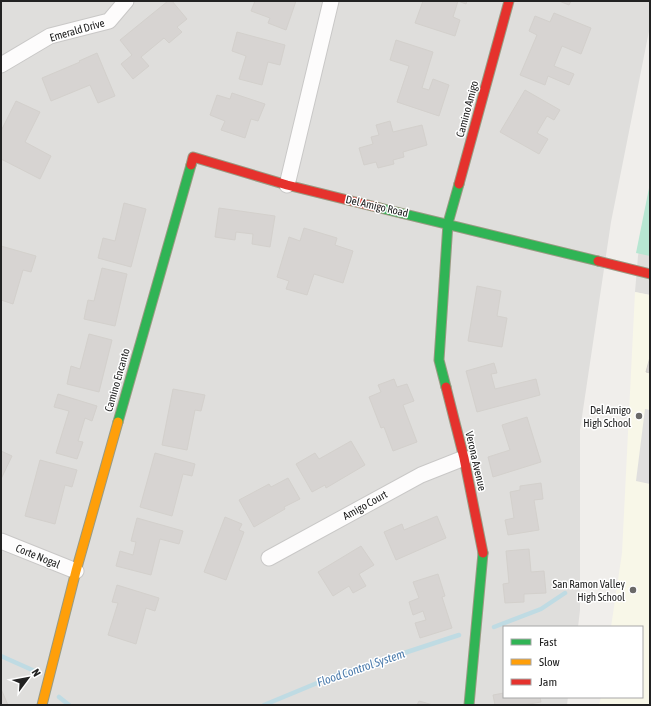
<svg xmlns="http://www.w3.org/2000/svg" width="651" height="706" font-family="'Asap Condensed',sans-serif">
  <rect width="100%" height="100%" fill="#f0eeeb"/>
  <path fill="#dfdedc" d="M1,1H650V26L611,222L580,430V610L578,627H504V697H568L567,705H1Z
    M650,191V295L635,292L638,256Z"/>
  <path fill="#f8f7e8" d="M635,292L650,295V705H599L601,697H642V627H611L622,553Z"/>
  <path fill="#b7e6d2" d="M650,183V256L636,253Z"/>
  <path fill="#e0dfde" d="M645,409L650,410V484L636,481Z"/>
  <g fill="none" stroke-linecap="round" stroke-linejoin="round">
    <path stroke="#bfdbe3" stroke-width="4.5" d="M494,627L541,609L565,593
      M1,656L39,673
      M59,697L69,705
      M264,705L334,676L459,635"/>
  </g>
  <path fill="#d7d4d2" stroke="#d3d0cc" d="M168,1H172L187,19L177,27L182,32L169,43L164,38L141,57L149,66L133,79L121,64L132,55L120,40Z
    M255,1H296L286,30L268,23L270,18L251,11Z
    M423,1H467L466,4L458,1L453,17L460,20L455,36L415,23Z
    M559,1H571L569,5Z
    M554,13L591,28L581,54L562,46L554,66L574,74L569,85L548,76L545,85L520,75L537,35L529,31L535,16L550,22Z
    M237,32L285,45L280,65L268,62L262,85L239,79L246,56L232,51Z
    M396,40L433,52L422,88L429,90L433,79L449,85L439,116L397,102L409,66L390,60Z
    M97,53L115,96L98,103L90,85L51,101L42,78L80,62L79,61Z
    M525,90L560,110L554,120L547,116L537,133L548,139L539,154L500,132Z
    M232,93L265,104L258,121L251,119L245,138L221,130L225,121L210,115L217,95L230,99Z
    M16,101L40,112L25,142L51,156L40,179L1,159V131Z
    M390,121L393,132L422,125L427,145L403,152L404,157L393,160L394,164L378,168L376,162L364,165L359,148L373,144L371,137L379,135L376,125Z
    M124,203L146,209L131,267L98,258L103,238L115,241Z
    M219,208L275,216L270,247L252,244L253,234L236,232L235,240L215,237Z
    M304,228L337,238L335,245L353,251L343,283L314,274L307,295L286,289L289,281L277,277L289,237L300,241Z
    M1,246L36,256L31,272L23,270L13,304L1,300Z
    M102,268L127,274L115,326L84,319L88,300L94,301Z
    M477,286L501,291L497,316L507,318L502,347L468,341Z
    M89,334L112,340L99,392L67,384L71,366L80,369Z
    M650,357V373L646,372Z
    M494,363L497,373L491,374L495,389L536,379L540,395L477,412L466,371Z
    M394,379L397,387L407,384L414,401L403,405L417,442L393,451L384,427L381,428L369,397L381,392L378,385Z
    M173,389L205,395L201,411L195,410L187,450L162,445Z
    M58,394L97,406L92,421L85,418L78,441L83,442L77,459L56,453L69,411L54,407Z
    M527,417L541,462L493,477L488,457L510,450L502,425Z
    M351,441L365,465L326,488L325,485L312,492L296,464L315,453L319,459Z
    M1,451L12,456L1,479Z
    M155,453L195,464L192,476L183,474L172,516L140,507Z
    M40,460L77,470L72,487L65,485L55,524L25,516Z
    M288,478L300,499L284,507L285,509L254,527L239,500L269,484L271,487Z
    M541,483L543,499L534,500L539,530L508,535L505,520L514,518L510,492L520,490V486Z
    M437,516L446,538L396,560L384,532L402,524L404,530Z
    M225,517L242,524L239,530L244,532L226,580L204,572Z
    M137,518L183,531L179,544L160,539L151,575L116,566L120,551L133,555L136,542L131,541Z
    M361,546L374,565L359,574L366,586L353,593L349,586L333,596L318,572Z
    M529,549L531,572L544,571L546,593L524,594V602L505,603L503,584L509,583L506,551Z
    M438,574L445,596L442,597L452,628L420,638L415,623L426,620L423,611L413,615L409,602L419,598L413,582Z
    M117,585L159,598L155,611L146,608L136,644L108,635L118,603L112,602Z
    M1,689L8,705H1Z
    M504,693V697H540L541,702L523,705H495L493,695Z
    M419,701L433,705H417Z"/>
  <g fill="none" stroke-linecap="round" stroke-linejoin="round">
    <g stroke="#c9c8c7" stroke-width="17">
      <path id="street" d="M1,65L50,36L109,21L126,1
        M287,185L331,1
        M1,541L76,571
        M269,558L421,475L464,458"/>
    </g>
    <g stroke="#999a82" stroke-width="11">
      <path id="fast" d="M380,208L598,261
        M446,387L439,360L448,223L459,184
        M118,422L191,165
        M469,705L483,553"/>
    </g>
    <g stroke="#999a82" stroke-width="11">
      <path id="slow" d="M42,705L76,571L118,422"/>
    </g>
    <g stroke="#999a82" stroke-width="11">
      <path id="jam" d="M191,165L193,157L287,185L380,208
        M459,184L509,1
        M598,261L650,274
        M446,387L464,458L483,553"/>
    </g>
    <use href="#street" stroke="#fdfcfc" stroke-width="15"/>
    <use href="#fast" stroke="#30b455" stroke-width="9"/>
    <use href="#slow" stroke="#ff9f0a" stroke-width="9"/>
    <use href="#jam" stroke="#e5322d" stroke-width="9"/>
  </g>
  <g fill="#6a6968" stroke="#fff" stroke-width="1.5">
    <circle cx="639" cy="416" r="4"/>
    <circle cx="633" cy="590" r="4"/>
  </g>
  <g text-anchor="middle" stroke-width="3" stroke-linejoin="round" paint-order="stroke">
    <g font-size="11" fill="#222" stroke="#fff">
      <text transform="translate(77 30) rotate(-16)" y="4">Emerald Drive</text>
      <text transform="translate(467 109) rotate(-75)" y="4">Camino Amigo</text>
      <text transform="translate(377 206) rotate(13)" y="4">Del Amigo Road</text>
      <text transform="translate(117 380) rotate(-74)" y="4">Camino Encanto</text>
      <text transform="translate(476 461) rotate(77)" y="4">Verona Avenue</text>
      <text transform="translate(365 505) rotate(-29)" y="4">Amigo Court</text>
      <text transform="translate(38 556) rotate(22)" y="4">Corte Nogal</text>
    </g>
    <g font-size="11" fill="#222" stroke="#fff" text-anchor="end">
      <text x="631" y="414">Del Amigo<tspan x="631" dy="13">High School</tspan></text>
      <text x="625" y="588">San Ramon Valley<tspan x="625" dy="13">High School</tspan></text>
    </g>
    <g font-size="12" font-style="italic" fill="#4a7aab" stroke="#fff">
      <text transform="translate(361 668) rotate(-19)" y="4">Flood Control System</text>
    </g>
  </g>
  <rect width="651" height="706" fill="none" stroke="#222222" stroke-width="4"/>
  <rect x="503" y="626" width="140" height="72" fill="#ffffff" stroke="#a7a7a7"/>
  <rect x="511" y="639" width="20" height="6" fill="#30b455" stroke="#a7a7a7"/>
  <text x="539" y="646" font-size="12" fill="#222222">Fast</text>
  <rect x="511" y="659" width="20" height="6" fill="#ff9f0a" stroke="#a7a7a7"/>
  <text x="539" y="666" font-size="12" fill="#222222">Slow</text>
  <rect x="511" y="679" width="20" height="6" fill="#e5322d" stroke="#a7a7a7"/>
  <text x="539" y="686" font-size="12" fill="#222222">Jam</text>
  <g transform="translate(28 678) rotate(58)" stroke="#ffffff" stroke-width="3" paint-order="stroke">
  <path d="M0-3L7 15L0 10L-7 15Z" fill="#222222"/>
  <text y="-6" font-size="11" font-weight="bold" text-anchor="middle" fill="#222222">N</text>
  </g>
</svg>
